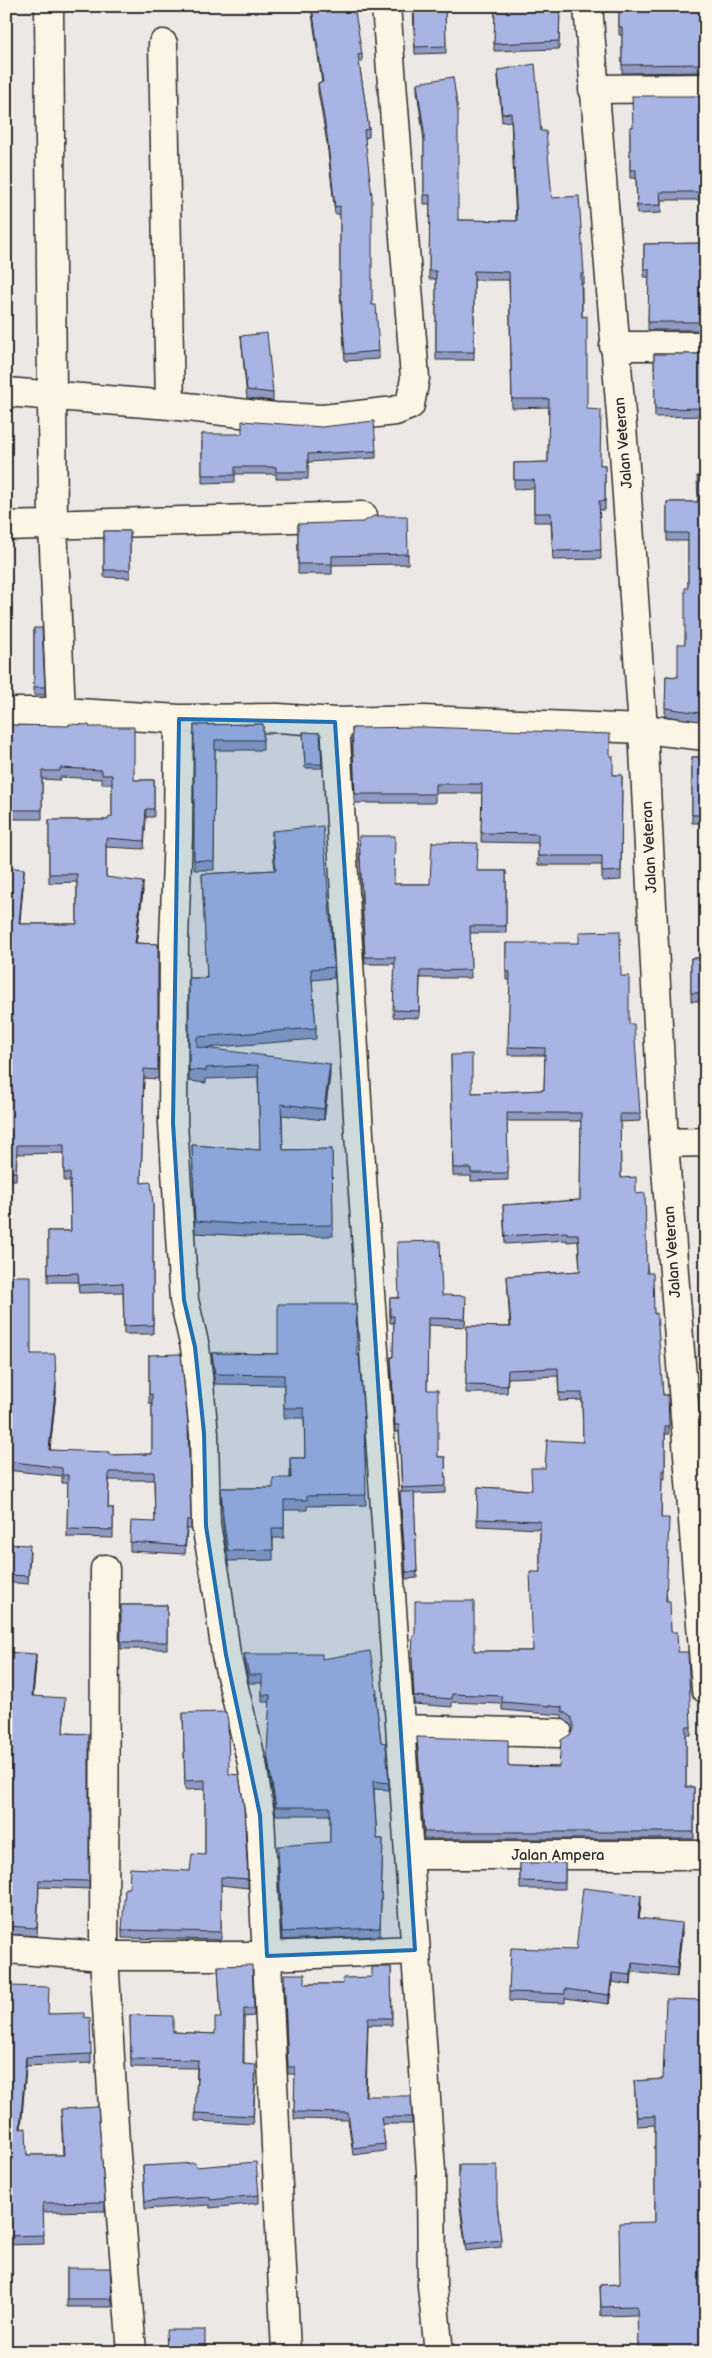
<svg xmlns="http://www.w3.org/2000/svg" width="712" height="2358" font-family="'Balsamiq Sans',sans-serif">
  <rect width="100%" height="100%" fill="#ebe8e5"/>
  <filter id="ink" filterUnits="userSpaceOnUse"><feTurbulence type="fractalNoise" baseFrequency=".02" numOctaves="2"/><feDisplacementMap in="SourceGraphic" scale="10" xChannelSelector="R" yChannelSelector="G"/><feConvolveMatrix kernelMatrix="1 2 1 2 8 2 1 2 1" color-interpolation-filters="sRGB"/></filter>
  <g filter="url(#ink)">
    <g fill="none" stroke-linecap="round" stroke-linejoin="round">
      <g stroke="#2b2b2b" stroke-width="31">
        <path id="minor" d="M49,6L53,525L61,712
          M163,44L170,405
          M593,89L706,88
          M614,346H706
          M6,392L170,405L275,417L323,419L395,411L410,405L415,378L386,6
          M6,526L363,516
          M6,712H61L179,719L278,718L335,722L424,720L643,729L706,736
          M179,719L178,835L174,939L173,1123L184,1300L195,1347L204,1433L206,1526L216,1579L226,1655L252,1763L260,1815L286,2352
          M335,722L359,1134L431,2171L432,2286L439,2352
          M664,1143L706,1142
          M105,1569L104,1956L115,2142L132,2352
          M402,1729L558,1733
          M411,1855H706
          M6,1949L104,1956H267L415,1950"/>
      </g>
      <g stroke="#2b2b2b" stroke-width="31">
        <path id="major" d="M588,6L624,452L643,729L664,1143L706,1689"/>
      </g>
      <use href="#minor" stroke="#fcf5e5" stroke-width="28"/>
      <use href="#major" stroke="#fcf5e5" stroke-width="28"/>
    </g>
    <path fill="#909bc4" stroke="#2b2b2b" d="M413,6H445L446,53L415,54Z
      M495,6H560L559,49L494,51Z
      M619,6H706V72L622,73V35H619Z
      M312,7L362,54V62H359L369,129V137L365,138L372,305L379,351V359L345,361L340,291V214H335L327,143L318,91V83H322L312,14Z
      M498,70L541,131L552,198L584,274V283H582V317L587,409L600,465H605V510H599L601,559L553,560L551,522H534V488L514,489V463L548,462L549,407L512,408L509,280H474V360H436V279H429L430,204H424V140L417,91V83L458,220L516,221L511,121L502,122L498,78Z
      M706,96V200H661V213L637,214L636,178H630V127H633Z
      M706,243V330H648L649,277H644V244Z
      M241,336L273,393V401L247,398Z
      M654,354H706V416L655,417Z
      M202,434L376,451V458L308,462V479H276V474H235V482L202,483Z
      M706,475V722L665,716L666,676L678,677L685,644L688,588V541H667V502H697Z
      M298,524L408,554V564L332,565V574H298Z
      M104,531H130V578L104,577Z
      M34,628L45,687V695H34Z
      M263,724V750H215L214,870H194V725Z
      M6,725L89,727L134,780H154V817H146L144,849L106,847V877L143,891L136,943L158,944V1079L144,1078L141,1183L153,1205V1334H124L123,1292L79,1293L78,1282H48V1231H71L70,1181H64V1153L17,1154L16,1180H11L6,1217V867L24,877L19,924H77V882L49,883V820H108L112,817V784H102V779L60,777V780L42,779V819H6Z
      M352,728L610,756L613,775H622L621,880L602,881V865H538V843L481,842L482,793H435V803H355Z
      M303,732L320,733L322,768H305Z
      M692,757H706V823H692Z
      M272,831L334,967V978L312,980L316,1028V1039L206,1048L330,1075L324,1120L282,1115L283,1150L332,1149L333,1236L265,1237L195,1233L192,1145L260,1150L258,1077L206,1079V1083L189,1081V978H207L202,874L275,870L272,842Z
      M359,843L394,884H430L478,871H506V933H470L471,978H420L419,1018L393,1017L395,964H365Z
      M506,943L621,976L629,1024L640,1114V1121L620,1122L621,1178L636,1194L654,1314L663,1395H668L669,1434H665V1479H662L661,1518L667,1601L671,1632L678,1652L691,1727V1735H686V1787H694V1839H424L417,1737L508,1766L559,1767L572,1729L571,1725L562,1718V1715L502,1710V1704L452,1702V1707L414,1704L412,1657L474,1651H533L540,1572V1529L477,1526L478,1487L532,1490L545,1468L583,1442L582,1400L559,1401L558,1376L508,1378L507,1393H466L467,1326L510,1327L507,1276L580,1271L578,1241L567,1242V1240L505,1244L503,1205L580,1200L581,1121H507L508,1180L471,1181V1176H453L451,1055L472,1093L544,1090L545,1055H508L510,980H506Z
      M691,958H706V1001H691Z
      M6,1276L31,1354L56,1392L50,1450L109,1455L152,1454V1403H149V1355L191,1520V1529H187L185,1554L130,1551V1542L155,1522L154,1480H109L108,1508H113V1538L67,1537L68,1483H62V1476L6,1470Z
      M442,1295L466,1303L465,1327L428,1325L427,1390L438,1457H445L446,1493L414,1494L417,1578L406,1579L400,1498V1492H402L399,1432H395L391,1365V1357H393L394,1323H390V1298Z
      M212,1353L357,1355L364,1422L366,1505L307,1506V1510H284V1538H273V1560L228,1561L223,1528L221,1488H273L290,1478V1458H305L304,1418H284V1385L215,1384L212,1363Z
      M6,1544L30,1552L28,1584L6,1582Z
      M121,1605H167V1649H121Z
      M244,1654L322,1659L377,1693V1701H376L381,1742L389,1783V1790L374,1789L377,1839H383L380,1936L282,1940L278,1854L330,1842V1815H276L267,1760L270,1702H262V1683H249L244,1662Z
      M36,1662L33,1696L65,1706L63,1733L89,1734V1889L39,1887L37,1936L6,1934Z
      M183,1713L229,1774L248,1879V1888L221,1885V1940L122,1938V1930L129,1888L190,1871L205,1855V1789L185,1790Z
      M520,1863H565V1889H520Z
      M641,1904L639,1918L682,1932L677,1977L632,1972L631,1985L612,1982L609,2004L565,1998V2003L509,2001V1992L576,1950Z
      M218,1966L254,2009V2016L244,2017V2064L256,2072L253,2124L195,2121L197,2068L131,2067L130,2015L173,2032L215,2034L221,2018Z
      M391,1967L392,2025H368L366,2096L412,2117V2124H382L385,2144V2151L353,2155L348,2120L294,2119L295,2074H288L284,1981L305,1984H343L372,1977Z
      M6,1986L48,2014L84,2017L91,2054V2063L26,2066L21,2129L27,2155H63L61,2109L105,2202V2211L43,2212L44,2244L6,2245Z
      M706,2000V2061H703L637,2315L601,2316L600,2285L620,2284L655,2222V2125L637,2126L634,2081L663,2079Z
      M459,2165L497,2204L501,2240V2247L466,2251L459,2200Z
      M143,2166L196,2167L259,2195V2203L210,2208V2205L145,2209Z
      M67,2268L112,2299V2307H67Z"/>
    <path fill="#767ea0" stroke="#2b2b2b" d="M24,869V877L19,932V924Z
      M143,882V891L135,952V943Z
      M330,1064V1075L324,1120V1109Z
      M11,1172V1180L7,1217V1208Z
      M56,1383V1392L49,1459V1450Z
      M36,1654V1662L32,1704V1696Z
      M641,1895V1904L638,1927V1918Z
      M682,1923V1932L677,1977V1968Z
      M632,1963V1972L631,1985V1975Z
      M612,1973V1982L609,2004V1995Z
      M26,2057V2066L20,2138V2129Z"/>
    <path fill="#a8b4e4" stroke="#2b2b2b" d="M314,6H354L362,54L358,55L369,129L364,130L372,196V305H376L379,351L345,354L340,283V206L335,207L327,136L318,83L323,82L312,7Z
      M414,6H445L446,46L415,47Z
      M495,6H560L559,41L494,44Z
      M619,6H706V64L622,65V27H619Z
      M535,64L541,131H546L552,198L579,196L584,274H581L582,317L587,316V409L601,410L600,465H605V501H599L601,550L553,551L551,513H534V480H514V463L548,462L549,399H512L509,272L474,271V352H436V271H429L430,195H424V131L417,83L453,77L458,111V220L517,221L511,113L502,114L498,70Z
      M632,96H706V192H660L661,205L637,206L636,170H630V127H633Z
      M706,243V322H648L649,269H644V244Z
      M267,333L273,393L247,390L241,336Z
      M654,354H706V408L655,409Z
      M242,421L322,427L374,421L376,451L308,454V472H276V467H235V475H202V434H242Z
      M706,475V714L665,708L666,676L678,677V644H685V588H688V533H667V502H698L697,476Z
      M374,516H407L408,554L332,556V564H298V524L363,522Z
      M104,531H130V570H104Z
      M34,628H42L45,687H34Z
      M69,724L89,725V727H134V780H154V809H146L144,841L106,838V877L143,882L135,943L158,944V1070L144,1069L141,1183L151,1182L153,1205V1325L124,1326L123,1283L79,1285L78,1273L48,1274V1231H71L70,1173H64V1145H17L16,1172H11L6,1208V867L24,869L19,924H77V874H49V820H108L109,817H112V775H102V770L60,768V771H42V810H6V725L69,726Z
      M263,724V740H215L214,861L194,860V725Z
      M424,727L610,734V756H613V775H622L621,871L602,872V856H538V834L481,833L482,784H435V794H355L352,728Z
      M303,732L320,733L322,764H305Z
      M692,757H706V815H692Z
      M323,826L334,967L311,969L316,1028L197,1037V1047L330,1064L324,1109L281,1104L283,1150L332,1149L333,1225L265,1226L195,1221L192,1145L260,1150L258,1065L206,1068V1071L189,1070V978H207L202,874L276,870L272,831Z
      M359,836H395L394,884H430L432,842L478,843L477,871H506V926H470L471,970L420,971L419,1011L393,1010L395,957H365Z
      M620,931L621,976H629V1024H634L640,1114H620L621,1178L636,1177V1194L645,1193L647,1273H653L654,1314L657,1313L663,1395H668L669,1426H665V1471H662L661,1518H669L666,1601H670L671,1632H677L678,1652H688L691,1727H686V1787H694V1832H424L417,1737L508,1740V1766L559,1767L561,1740L571,1734L574,1726L571,1717L562,1711V1707L502,1702V1696L452,1694V1699L414,1696L412,1657L413,1636H415V1601H474V1651H533L530,1572H540V1521L477,1519L478,1487L532,1490L531,1468H545L547,1440L583,1442L582,1393H559L558,1368L508,1370L507,1386L466,1385L467,1326L511,1327L507,1276L580,1271L578,1234H567V1232L505,1236L503,1205L580,1200L581,1113H507L508,1173H471V1168H453L451,1055L472,1054V1093L544,1090L545,1048L508,1047L510,972H506V943H579V932Z
      M691,958H706V993H691Z
      M440,1241L442,1295L466,1296L465,1319L428,1318L427,1390H438V1457H445L446,1486L402,1488L399,1425H395L391,1357H393L394,1316H390V1298H399L397,1242Z
      M6,1276H31V1354H55L56,1383L49,1450L109,1452V1455L152,1454V1394H149V1355L181,1354L188,1425L191,1520H187L185,1546L130,1542L131,1521L155,1522L154,1472H109L108,1508H113V1530L67,1529L68,1475H62V1468L6,1461Z
      M278,1304H356L357,1355H359L364,1422L366,1495L307,1496V1500H284V1528H272L273,1550L228,1551L223,1518L221,1488H273V1478H291L290,1458H305L304,1408H284V1375L215,1374L212,1353L278,1354Z
      M400,1492H414L417,1572H406Z
      M6,1544L30,1545L28,1576L6,1575Z
      M121,1605H167V1642H121Z
      M370,1651L377,1693H375L381,1742L386,1743V1745L389,1783L373,1781L377,1839H383L380,1928L282,1932L278,1846L330,1842V1807H276L267,1753L270,1695H262V1675H249L244,1654H322V1659Z
      M6,1652L36,1654L32,1696L65,1698L63,1733L89,1734V1881L39,1880L37,1928L6,1926Z
      M226,1712L228,1721L229,1774L239,1775L244,1808L248,1879L221,1877V1932L122,1930L125,1888H129L130,1868L190,1871L192,1854L205,1855V1780L185,1781L183,1713Z
      M520,1863H565V1882L520,1881Z
      M583,1888L641,1895L638,1918L682,1923L677,1968L632,1963L631,1975L612,1973L609,1995L565,1989V1994L509,1992L511,1948L576,1950Z
      M252,1965L254,2009H244L243,2064L256,2065L253,2116L195,2113L198,2060L131,2059L130,2015L173,2016V2032L215,2034V2018H221L218,1966Z
      M372,1967H391L392,2018H368L365,2096H411L412,2117H381L385,2144L353,2148L348,2113L294,2112L295,2067H288L284,1974H305V1984H343V1978L372,1977Z
      M6,1986L49,1987L48,2014L84,2013V2017L90,2018L91,2054L26,2057L20,2129L26,2128L27,2155H64L61,2109L98,2107L105,2202L43,2203L44,2235L6,2236Z
      M666,1999L706,2000V2052H702L706,2102V2352H638L637,2306L601,2307L600,2285L620,2284L619,2223L655,2222V2116L637,2117L634,2081L663,2079Z
      M256,2162L259,2195L210,2200V2197L145,2201L143,2166L195,2163L196,2167Z
      M459,2165H497V2204L501,2240L466,2244L459,2193Z
      M67,2268H110L112,2299H67Z
      M166,2330H205V2352H167Z"/>
  </g>
  <path fill="#1f6fb2" fill-opacity="0.2" stroke="#1f6fb2" stroke-width="4" stroke-linejoin="round" d="M179,719L335,722L415,1950L267,1956L260,1815L226,1655L206,1526L204,1433L195,1347L184,1300L173,1123Z"/>
  <g text-anchor="middle" stroke-width="4.5" stroke-linejoin="round" paint-order="stroke">
    <g font-size="15" fill="#2b2b2b" stroke="#fcf5e5">
      <text transform="translate(623 443) rotate(-95)" y="5">Jalan Veteran</text>
      <text transform="translate(649 847) rotate(-93)" y="5">Jalan Veteran</text>
      <text transform="translate(672 1252) rotate(-94)" y="5">Jalan Veteran</text>
      <text x="558" y="1860">Jalan Ampera</text>
    </g>
  </g>
  <rect width="712" height="2358" fill="none" stroke="#fcf5e5" stroke-width="25"/>
  <rect x="12" y="12" width="687" height="2333" fill="none" stroke="#2b2b2b" stroke-width="2" filter="url(#ink)"/>
</svg>
